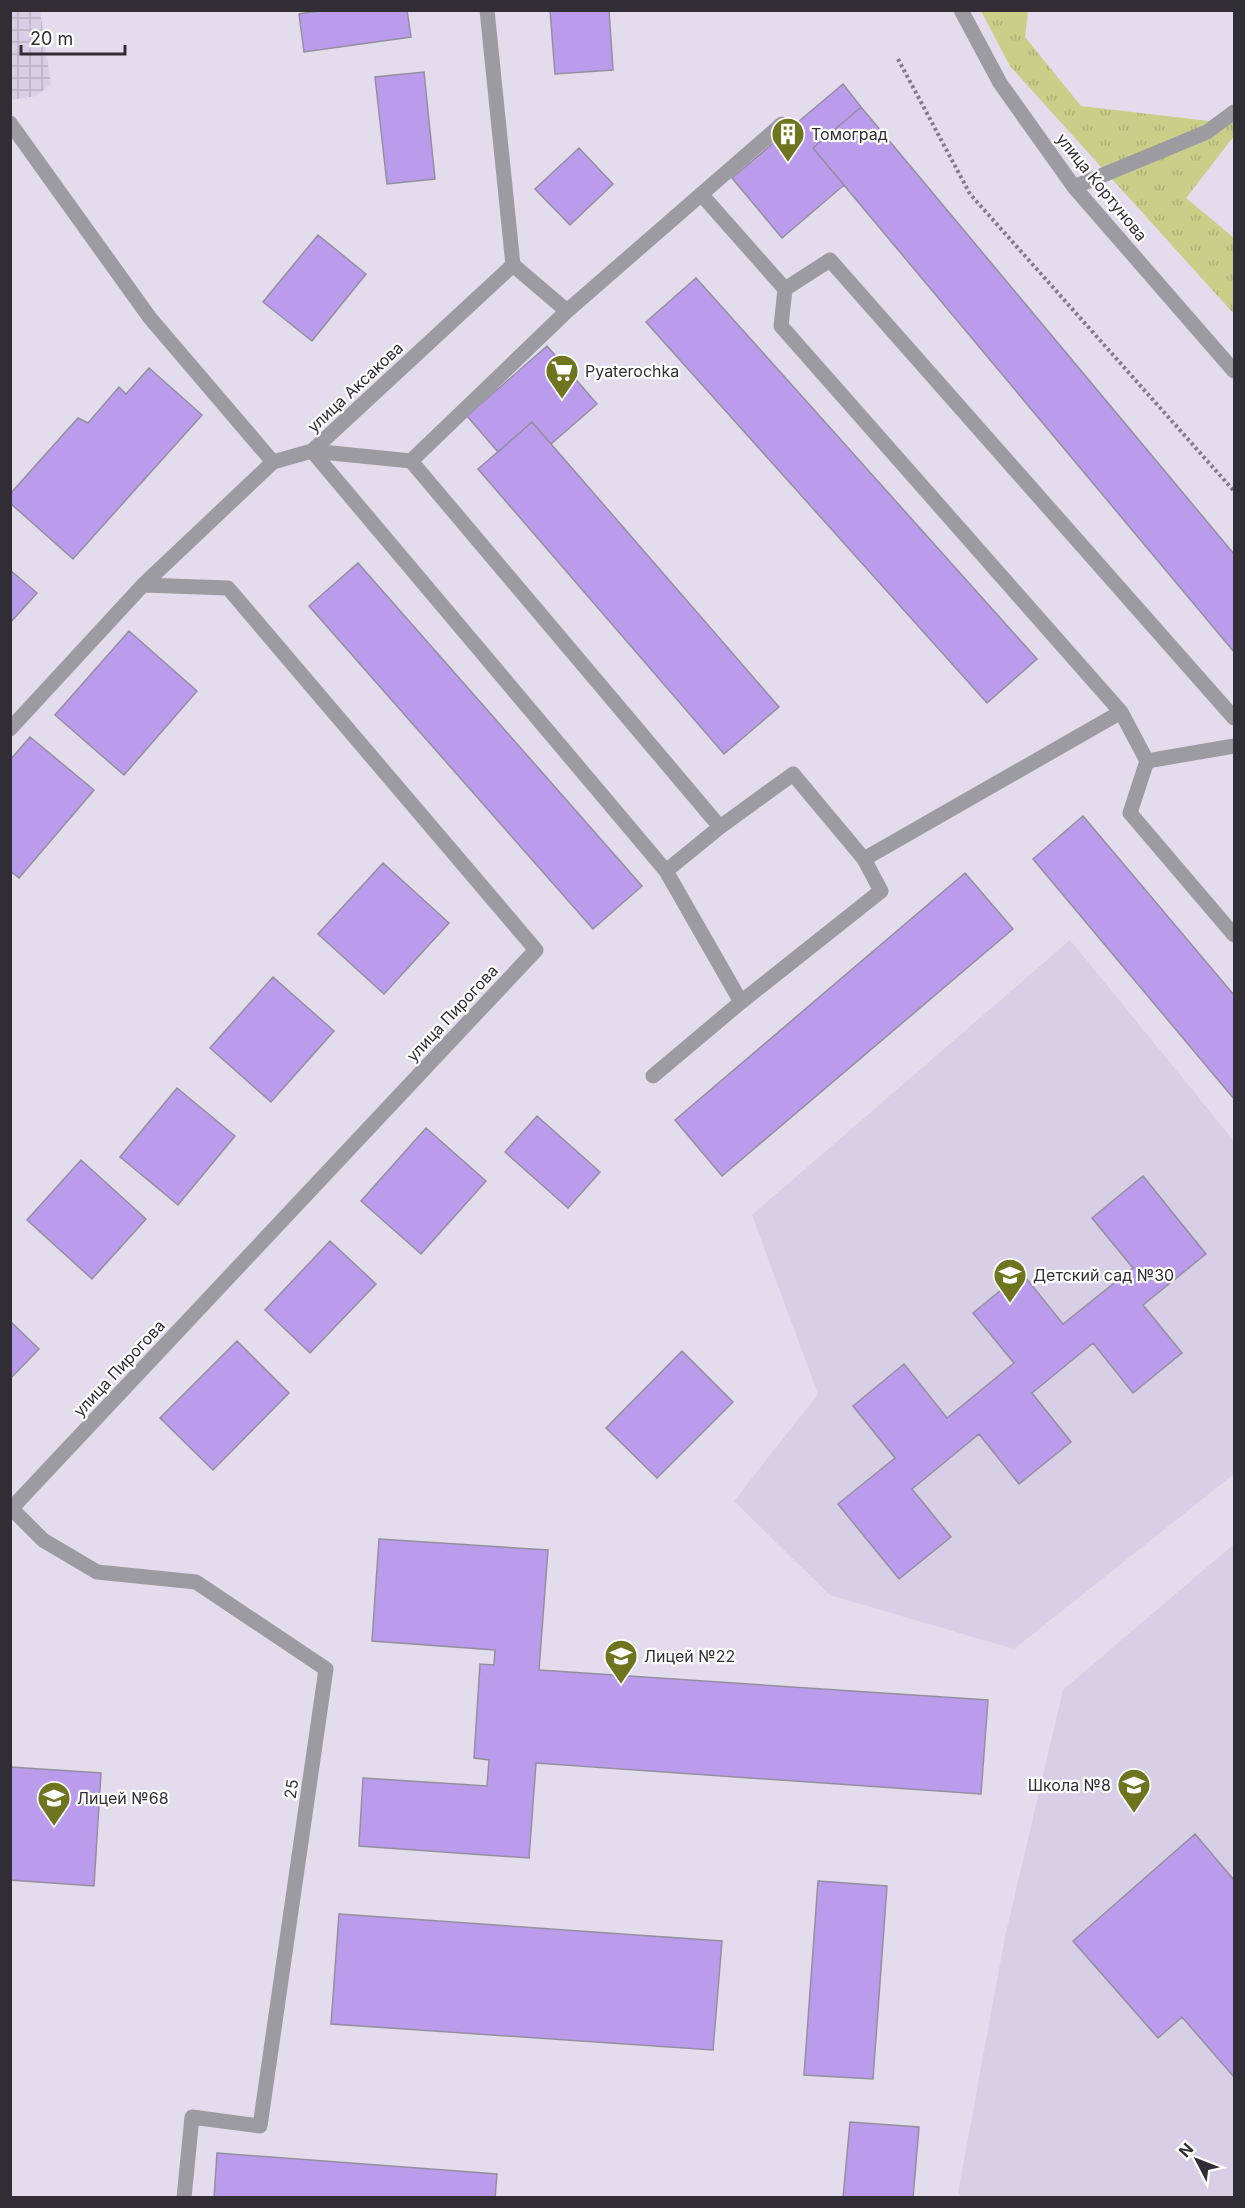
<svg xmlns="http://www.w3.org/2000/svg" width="1245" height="2208" font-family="Inter,sans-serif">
  <defs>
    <pattern id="industrial-grid" width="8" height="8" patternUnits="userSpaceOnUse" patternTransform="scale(1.5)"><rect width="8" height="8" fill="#d7cfe5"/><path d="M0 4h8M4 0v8" fill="none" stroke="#b9b2c5"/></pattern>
    <pattern id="grass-tufts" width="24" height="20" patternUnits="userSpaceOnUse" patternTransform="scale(1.5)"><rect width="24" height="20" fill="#c7cf88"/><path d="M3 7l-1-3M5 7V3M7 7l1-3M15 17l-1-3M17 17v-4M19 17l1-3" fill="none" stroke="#abb276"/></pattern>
  </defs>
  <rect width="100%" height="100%" fill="#e2dced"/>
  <path fill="#d7cfe5" d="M1070,940L1234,1141V1474L1014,1649L830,1595L734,1501L818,1394L752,1215Z
    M1234,1544V2197L962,2198L958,2193L1005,1937L1063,1690Z"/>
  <path fill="url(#industrial-grid)" d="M11,10L40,11L51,84L36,96L11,100Z"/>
  <path fill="url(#grass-tufts)" d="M981,11H1028L1025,37L1081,106L1209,121L1234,120V136L1186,198L1234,238V314L1010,66Z"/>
  <path fill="#bb9bec" stroke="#948f9e" stroke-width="1.5" d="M325,10H407L411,37L304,52L299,14Z
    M550,10H609L613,70L555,74Z
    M424,72L435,179L387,184L375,77Z
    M843,84L861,107L813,148L844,185L782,238L732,178Z
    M861,107L1234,554V652L813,148Z
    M579,148L613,184L570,225L535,189Z
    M318,235L366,274L312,341L263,302Z
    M696,278L1037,659L987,703L646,322Z
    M547,346L597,404L551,444L532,422L498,452L467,416Z
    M149,368L202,415L73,559L10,503V494L78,418L88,423L119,387L126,394Z
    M532,422L779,707L724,754L478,469Z
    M358,563L642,886L593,929L309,606Z
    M10,570L37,593L10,623Z
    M129,631L197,691L124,775L55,715Z
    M30,737L94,790L19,878L10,871V760Z
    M1083,816L1234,995V1099L1033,859Z
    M383,863L449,923L384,994L318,934Z
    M965,873L1013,929L722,1176L675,1120Z
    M273,977L334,1031L271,1102L210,1048Z
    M177,1088L235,1136L178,1205L120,1157Z
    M537,1116L600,1172L568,1208L505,1152Z
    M426,1128L486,1181L421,1254L361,1201Z
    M81,1160L146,1219L92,1279L27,1220Z
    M1143,1176L1206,1254L1143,1305L1182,1353L1133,1393L1093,1343L1032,1393L1071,1442L1019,1484L979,1434L912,1489L951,1537L899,1579L838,1504L895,1458L853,1406L904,1364L947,1418L1014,1363L973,1313L1022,1273L1063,1324L1133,1268L1092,1218Z
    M330,1241L376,1284L310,1353L265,1310Z
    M10,1321L39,1349L10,1379Z
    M237,1341L289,1393L213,1470L160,1418Z
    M682,1351L733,1402L657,1478L606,1428Z
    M379,1539L548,1550L539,1670L988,1700L981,1794L536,1763L529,1858L359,1846L363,1778L487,1786L489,1760L474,1758L480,1664L494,1665L495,1650L372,1641Z
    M10,1767L101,1773L94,1886L10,1880Z
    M1195,1834L1234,1880V2077L1182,2017L1158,2038L1073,1941Z
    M818,1881L887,1886L873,2079L804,2075Z
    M339,1914L722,1941L713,2050L331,2024Z
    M850,2122L919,2127L913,2198H843Z
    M217,2153L497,2174L495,2198H214Z"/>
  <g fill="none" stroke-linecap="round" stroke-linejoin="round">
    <path stroke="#827e89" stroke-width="4" stroke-dasharray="3 3" stroke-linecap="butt" d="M898,59L970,194L1234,491"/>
    <path stroke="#9d9ba2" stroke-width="15" d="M961,10L1000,83L1074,187L1234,371
      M10,123L150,318L273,462
      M1074,187L1207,132L1234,112
      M701,194L785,289L830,260L1234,718
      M513,265L567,311L782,124
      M785,289L781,326L1121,712L1147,761L1234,746
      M312,451L666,871L741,1002L881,891L864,859
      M312,451L411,461L720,827
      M411,461L567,311
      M10,729L143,585L273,462L312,451L513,265L487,10
      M1147,761L1130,813L1234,935
      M666,871L720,827L793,774L864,859L1121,712
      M653,1076L741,1002
      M12,1509L43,1540L97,1572L196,1582L326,1669L260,2126L192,2117L184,2198
      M10,1510L536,950L228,588L143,585"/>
  </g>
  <defs>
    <g id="building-pin" transform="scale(1.725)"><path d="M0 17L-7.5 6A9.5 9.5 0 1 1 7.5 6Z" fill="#6f751e" stroke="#fff"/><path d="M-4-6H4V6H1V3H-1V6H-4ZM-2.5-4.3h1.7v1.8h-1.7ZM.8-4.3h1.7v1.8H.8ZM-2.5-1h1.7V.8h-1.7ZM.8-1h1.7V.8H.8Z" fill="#fff"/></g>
    <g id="supermarket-pin" transform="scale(1.725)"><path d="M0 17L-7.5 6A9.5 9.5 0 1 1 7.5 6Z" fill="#6f751e" stroke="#fff"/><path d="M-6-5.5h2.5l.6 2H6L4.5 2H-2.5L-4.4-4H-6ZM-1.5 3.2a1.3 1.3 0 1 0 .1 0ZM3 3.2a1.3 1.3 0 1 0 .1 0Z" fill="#fff"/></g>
    <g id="school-pin" transform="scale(1.725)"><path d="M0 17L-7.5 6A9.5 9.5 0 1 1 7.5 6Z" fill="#6f751e" stroke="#fff"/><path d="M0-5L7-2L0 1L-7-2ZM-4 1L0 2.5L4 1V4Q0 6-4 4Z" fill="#fff"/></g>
  </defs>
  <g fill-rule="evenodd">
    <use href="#building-pin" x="788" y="134"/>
    <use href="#supermarket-pin" x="562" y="371"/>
    <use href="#school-pin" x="1010" y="1275"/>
    <use href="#school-pin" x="621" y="1656"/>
    <use href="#school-pin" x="1134" y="1785"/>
    <use href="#school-pin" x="54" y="1798"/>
  </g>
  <g text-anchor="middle" stroke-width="4.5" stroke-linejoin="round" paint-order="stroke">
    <g font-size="16" fill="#302e34" stroke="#fff" text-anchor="start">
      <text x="811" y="140">Томоград</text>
      <text x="585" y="377">Pyaterochka</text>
      <text x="1033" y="1281">Детский сад №30</text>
      <text x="644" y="1662">Лицей №22</text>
      <text x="1111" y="1791" text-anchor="end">Школа №8</text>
      <text x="77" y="1804">Лицей №68</text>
    </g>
    <g font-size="16" fill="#302e34" stroke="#fff">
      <text transform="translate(1102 187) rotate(51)" y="6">улица Кортунова</text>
      <text transform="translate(355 387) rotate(-43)" y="6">улица Аксакова</text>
      <text transform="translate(452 1013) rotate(-47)" y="6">улица Пирогова</text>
      <text transform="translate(119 1368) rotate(-47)" y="6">улица Пирогова</text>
      <text transform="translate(291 1789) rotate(-82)" y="6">25</text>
    </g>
  </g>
  <rect width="1245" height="2208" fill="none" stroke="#302e34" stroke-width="24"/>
  <g transform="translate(1197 2160) rotate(312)" stroke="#ffffff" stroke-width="4.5" paint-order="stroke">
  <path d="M0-4.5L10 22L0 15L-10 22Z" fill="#302e34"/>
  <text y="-9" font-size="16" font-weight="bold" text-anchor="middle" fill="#302e34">N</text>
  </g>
  <path d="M21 45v9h104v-9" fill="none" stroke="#302e34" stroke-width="3"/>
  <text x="30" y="45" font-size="18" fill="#302e34" stroke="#ffffff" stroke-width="4.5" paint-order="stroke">20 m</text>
</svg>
